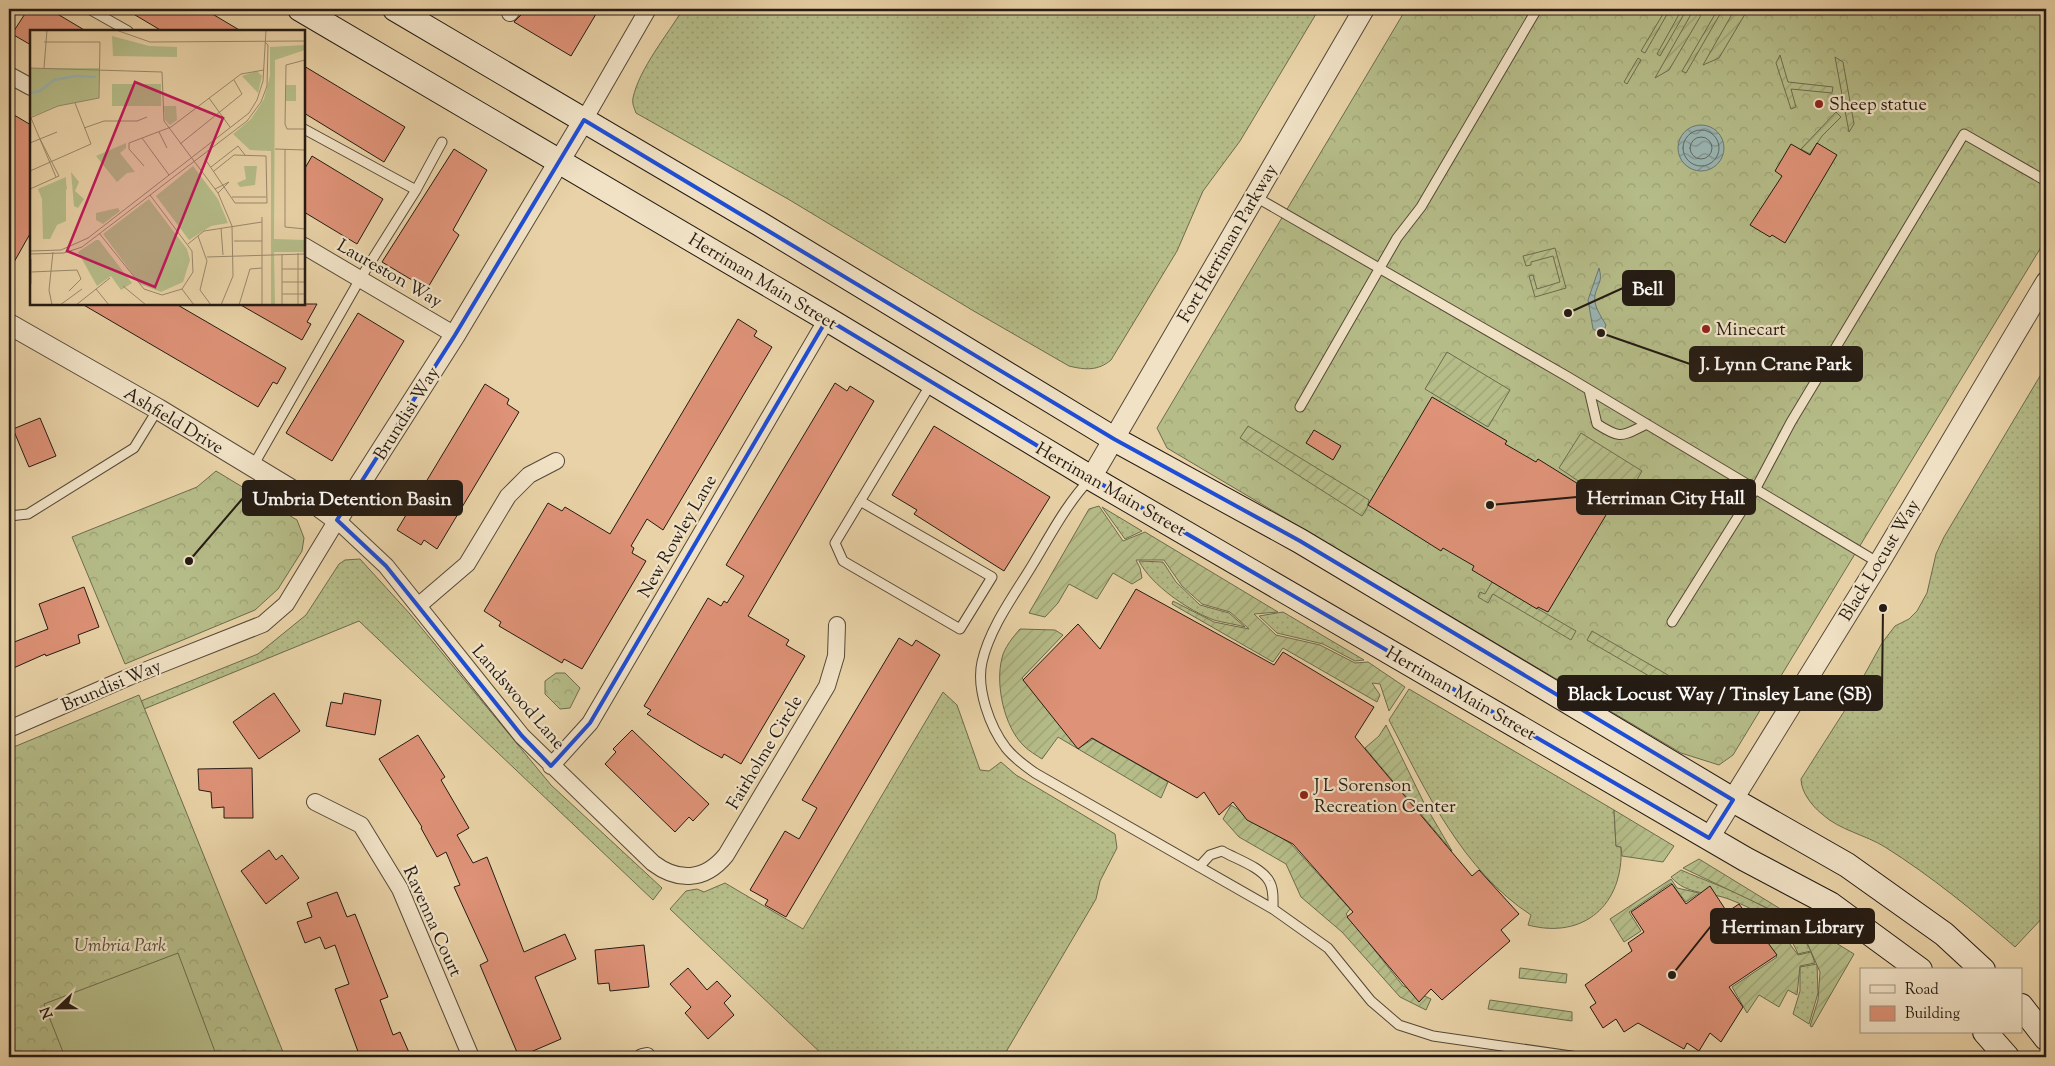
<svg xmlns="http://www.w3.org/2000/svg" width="2055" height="1066" font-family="'Sorts Mill Goudy',serif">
  <defs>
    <pattern id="grass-dots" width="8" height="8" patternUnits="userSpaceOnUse" patternTransform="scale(1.25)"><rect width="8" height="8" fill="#b5bc88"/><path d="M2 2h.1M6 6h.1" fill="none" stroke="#9ca174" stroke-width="1.8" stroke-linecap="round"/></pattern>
    <pattern id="forest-crowns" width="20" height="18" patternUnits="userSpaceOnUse" patternTransform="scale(1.25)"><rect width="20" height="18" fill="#b5bc88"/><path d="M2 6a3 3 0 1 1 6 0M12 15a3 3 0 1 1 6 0" fill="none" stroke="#9ca174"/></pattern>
    <pattern id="garden-furrows" width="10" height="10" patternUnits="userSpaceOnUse" patternTransform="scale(1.25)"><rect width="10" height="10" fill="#b5bc88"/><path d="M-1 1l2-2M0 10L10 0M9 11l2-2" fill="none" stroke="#9ca174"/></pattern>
    <pattern id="water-waves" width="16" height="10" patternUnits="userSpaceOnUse" patternTransform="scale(1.25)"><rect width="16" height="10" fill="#9ab5b1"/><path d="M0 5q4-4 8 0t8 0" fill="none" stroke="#7d928f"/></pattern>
  </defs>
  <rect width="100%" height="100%" fill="#e9d2a7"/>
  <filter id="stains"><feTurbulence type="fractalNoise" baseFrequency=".004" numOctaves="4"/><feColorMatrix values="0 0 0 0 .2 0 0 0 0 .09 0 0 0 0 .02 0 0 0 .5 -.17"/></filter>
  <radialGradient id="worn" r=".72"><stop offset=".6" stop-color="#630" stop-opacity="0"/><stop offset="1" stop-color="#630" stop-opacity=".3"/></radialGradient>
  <path fill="url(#grass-dots)" stroke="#6c6c4e" d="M683,9H1319L1240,141L1203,191L1177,251L1111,360C1098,371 1085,370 1069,366L972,310L788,199L636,113C634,107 632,104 633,98C639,69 668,34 683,9Z
    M2046,366V914L2015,947C1974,911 1931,876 1885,847C1866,835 1839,830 1822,814C1812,806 1801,792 1801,779L1845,710L1882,643L1895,626L1909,619L1917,611L1927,593L1936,554L1944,537Z
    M1102,507L1142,531L1125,539Z
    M360,559L410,614L551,785L662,888L653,900L359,621L144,709L141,701L258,654L306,615L339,564L345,560Z
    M1139,561L1163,562L1176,582L1200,605L1229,613L1245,627C1235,624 1224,623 1214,620C1189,611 1151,585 1139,561Z
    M1283,612L1364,660L1355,661L1323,644L1277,633L1259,616Z
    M1409,689L1614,810L1616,846L1621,847C1624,904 1584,940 1528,925L1531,915C1463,871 1425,790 1389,720Z
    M943,692L957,705L980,770L989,771L1001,762L1016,775L1115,834L1117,848L1100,881L1096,899L1003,1057H825L670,909L686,891L697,889L704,892L725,883L803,929Z
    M1681,870C1724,889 1788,907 1811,951L1798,954C1788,927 1757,910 1731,900C1710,891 1687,896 1671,877Z
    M1817,964L1818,993L1809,1024L1793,1014L1800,991V967Z"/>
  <path fill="url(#forest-crowns)" stroke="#6c6c4e" d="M1406,9H2046V239L1733,755L1719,765L1681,753L1167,448L1157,428Z
    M216,471L297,520L304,538L302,551L278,589L255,610L125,664L72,537L197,487Z
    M556,673H565L580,688L570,708L560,709L545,694V681Z
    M139,695L285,1057H14L9,1046V749Z"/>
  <path fill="url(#garden-furrows)" stroke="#6c6c4e" d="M1666,9H1670L1645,53L1641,51Z
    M1682,9H1687L1660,56L1657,54Z
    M1694,9H1702L1700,17L1669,70L1655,78Z
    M1718,9H1723L1686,73L1682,71Z
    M1735,9H1748L1719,58L1703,65Z
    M1780,55L1788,82L1833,87L1832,93L1791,89L1796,107L1791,109L1776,63Z
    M1835,57L1843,62L1854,124L1849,132Z
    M1638,58L1641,60L1627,84L1624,82Z
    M1836,112L1841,117L1822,136L1810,154L1801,149Z
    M1555,248L1566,288L1535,297L1529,276L1533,275L1537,289L1560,282L1553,256L1531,262V265L1526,266L1523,256Z
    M1447,352L1510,390L1488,427L1425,389Z
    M1248,426L1369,500L1367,508L1362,516L1240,438Z
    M1581,433L1642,471L1620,509L1559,468Z
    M1099,506L1123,541L1145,532L1278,612L1254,614L1276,635L1320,645L1355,663L1368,662L1405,687L1389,711L1380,684L1372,683L1380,695L1377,702L1283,648L1273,662L1172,604L1173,601L1214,622L1249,629L1230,612L1202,604L1182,586L1164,560H1136L1140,568L1142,578L1132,584L1113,573L1097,599L1069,584L1058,603L1045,617L1029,613L1089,509Z
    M1492,582L1576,631L1571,640L1493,594L1488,603L1478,597L1480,592L1485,594Z
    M1020,629L1055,630L1063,635L1022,678L1079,748L1093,739L1168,782L1161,798L1058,737L1042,759C1036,755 1029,751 1024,746C1004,727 995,684 1002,658C1004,648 1013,637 1020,629Z
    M1592,631L1680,682L1675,691L1587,640Z
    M1386,725L1425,805L1452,851L1365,748L1379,736Z
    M1231,805L1291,844L1350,909L1346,914L1403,986L1431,999L1426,1010L1400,997L1342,932L1301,897L1286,864L1239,837L1223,819Z
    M1614,810L1674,846L1663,862L1622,856L1621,847L1616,846Z
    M1699,859L1854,954L1812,1027L1810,1026L1818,1000L1820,972L1805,938L1784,916L1683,868Z
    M1671,879L1677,888L1699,893L1686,902L1671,883L1629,912L1641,931L1624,942L1610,919Z
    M1760,918L1778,928L1798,955L1811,952L1815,963L1800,966L1797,995L1788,990L1779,1007L1759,995L1747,1013L1732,987L1777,957L1754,922Z
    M1520,968L1567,974L1566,983L1519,978Z
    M1490,1000L1572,1012V1021L1488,1009Z"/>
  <path fill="#b5bc88" stroke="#6c6c4e" d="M178,953L217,1057H65L44,1004Z"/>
  <path fill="url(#water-waves)" stroke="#6b7772" d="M1678 148a23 23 0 1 1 46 0a23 23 0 1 1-46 0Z
    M1599,268C1603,282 1598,282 1595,295C1593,306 1601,316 1606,325L1603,334L1593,329L1588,300Z"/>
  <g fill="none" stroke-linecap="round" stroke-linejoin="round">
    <path stroke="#5f6862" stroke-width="1" d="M1683 148a18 18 0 1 1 36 0a18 18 0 1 1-36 0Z
      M1690 148a11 11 0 1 1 22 0a11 11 0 1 1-22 0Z"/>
  </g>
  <path fill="#de9277" stroke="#241b13" d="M28,9H49L86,31H31V45L12,34Z
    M125,9H204L241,31H162Z
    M523,9H599L571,56L514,22L521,15Z
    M304,66L405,127L384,162L304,113Z
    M9,112L31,125V232L9,271Z
    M1817,143L1837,155L1785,243L1772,235L1770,237L1750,225L1782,176L1775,171L1791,144L1810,155Z
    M454,149L487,170L453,230L459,235L427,289L382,262Z
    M312,156L383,199L357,244L304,212V170Z
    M82,304H176L286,368L277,384L273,382L258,407Z
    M239,304H317L307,322L311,324L302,340Z
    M358,313L404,341L332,461L286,433Z
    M738,319L757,331L754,336L772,347L663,530L647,519L631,546L634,548L632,553L646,561L582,669L564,659L562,663L499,626L501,622L484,611L548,503L562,511L565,507L610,534Z
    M835,383L847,391L850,386L874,401L748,616L789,640L786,645L805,656L741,764L724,754L722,758L702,747L647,714L651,710L644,706L708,598L721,606L724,601L727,603L744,576L726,565Z
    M485,384L509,399L507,404L519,412L437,549L424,540L421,545L397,530Z
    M1432,397L1507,441L1505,444L1536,462L1538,459L1612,505L1548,612L1538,607L1537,609L1472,570L1474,566L1443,548L1441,551L1368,505Z
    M40,418L56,456L29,467L13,429Z
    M934,426L1050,497L1004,571L914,514L917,510L892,495Z
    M1314,430L1341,446L1333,460L1306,443Z
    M84,587L99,627L78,635L80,643L46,656L45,654L9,670V644L48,629L39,604Z
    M1136,589L1274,665L1283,652L1374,707L1355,737L1472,876L1479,870L1519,914L1501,930L1510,941L1442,1000L1431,989L1419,1002L1347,917L1353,912L1293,844L1247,820L1233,802L1219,815L1204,792L1197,798L1092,738L1078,749L1023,680L1078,624L1100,649Z
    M899,638L912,646L916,640L940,655L786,917L765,905L768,900L750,890L785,831L799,839L817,808L802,800Z
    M274,693L300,731L259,759L233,722Z
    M344,693L381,700L375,735L326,726L331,702L342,704Z
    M632,730L709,804L693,821L689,817L675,832L605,764L616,752L613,749Z
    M418,735L445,777L441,780L469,828L457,835L473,863L487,857L524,952L565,934L576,959L535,977L561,1039L519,1057L480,965L488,961L454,887L460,885L446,852L437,857L421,828L422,827L379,759Z
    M252,768L253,818H224V807L212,808L211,792L199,790L198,769Z
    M269,850L276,860L282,855L299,878L266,904L241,871Z
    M1672,884L1686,904L1710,886L1727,912L1739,904L1777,955L1729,987L1743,1007L1721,1042L1710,1033L1699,1051L1687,1043L1684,1049L1638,1023L1624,1032L1616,1019L1603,1028L1590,1007L1596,1003L1585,985L1632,951L1628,943L1644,932L1631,912Z
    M337,892L347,917L355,914L374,962L388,997L380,1000L393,1035L400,1032L411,1057H360L335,989L349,984L335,945L325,949L320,937L305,943L297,922L312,917L307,903Z
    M644,945L649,987L610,991L609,983L598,984L595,950Z
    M688,968L707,990L717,981L731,996L724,1003L734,1015L708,1039L685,1013L691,1007L670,984Z"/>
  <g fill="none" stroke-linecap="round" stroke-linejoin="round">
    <g stroke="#554938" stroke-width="11">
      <path id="service" d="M89,9L128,31
        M304,129L416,190
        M1254,196L1568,377L1879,563
        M1589,390L1597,424C1622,440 1621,436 1647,424
        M1300,407L1397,238L1421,207L1537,9
        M253,466L360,279L416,190L442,142
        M1091,478C1067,503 1051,534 1033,564C1015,594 990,627 982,662C976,689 990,727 1006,748C1014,758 1025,766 1035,773L1273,909L1328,948L1371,1001L1399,1025L1433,1036L1578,1057
        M860,501L992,577L960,629L843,561L835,543L932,382
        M9,516L28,514L134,448L158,409
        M1672,622L1756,488L1791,422L1964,134L2046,181
        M1199,867L1210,855L1222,851C1236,859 1261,867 1269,881C1274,889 1273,900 1273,909"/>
    </g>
    <g stroke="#554938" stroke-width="18">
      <path id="minor" d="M510,13L513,9
        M9,75L31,87
        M584,120L648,9
        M304,246L455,335
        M418,606L467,564L508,496L529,475L556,461
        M9,729L129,677L263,624L286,604L337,520L386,566L522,736L653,863C678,882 705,881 726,855L827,686L836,656L837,625
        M551,766L590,723L827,319
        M315,802L361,825L400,889L471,1057
        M642,1057L647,1056"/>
    </g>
    <g stroke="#554938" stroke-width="22">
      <path id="tertiary" d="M9,324L158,409L318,506L337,520L455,335L584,120
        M1091,478L1364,9
        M1709,838L1879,563L2046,282"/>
    </g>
    <g stroke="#241b13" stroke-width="26">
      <path id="secondary" d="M300,9L827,319L1091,478L1745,859L1830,904L1920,970
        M395,9L760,224L1114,439L1300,541L1733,800L1847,865L1944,934L1983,970
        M2021,1006L2046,1038
        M1985,1032L2007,1057"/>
    </g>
    <use href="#service" stroke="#f1e2c6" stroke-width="9"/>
    <use href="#minor" stroke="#f1e2c6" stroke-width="16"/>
    <use href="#tertiary" stroke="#f1e2c6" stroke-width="20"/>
    <use href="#secondary" stroke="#f1e2c6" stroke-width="24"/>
  </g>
  <path fill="none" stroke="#1d4ed8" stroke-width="4" stroke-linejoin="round" d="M584,120L1114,439L1300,541L1733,800L1709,838L1091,478L827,319L590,723L551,766L522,736L386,566L337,520L455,335Z"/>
  <g fill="#8f2418" stroke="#f1e2c6" stroke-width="2">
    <circle cx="1819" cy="104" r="5"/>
    <circle cx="1706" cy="329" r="5"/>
    <circle cx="1304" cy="795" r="5"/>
  </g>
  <g text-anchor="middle" stroke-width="4.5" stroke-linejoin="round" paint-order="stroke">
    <g font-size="18" fill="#241b13" stroke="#f1e2c6" text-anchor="start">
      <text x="1829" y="110">Sheep statue</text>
      <text x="1716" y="335">Minecart</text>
      <text x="1314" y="791">J L Sorenson<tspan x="1314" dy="21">Recreation Center</tspan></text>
    </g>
    <g font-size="18" fill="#241b13" stroke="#f1e2c6">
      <text transform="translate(1227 243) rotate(-60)" y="6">Fort Herriman Parkway</text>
      <text transform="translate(390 273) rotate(30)" y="6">Laureston Way</text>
      <text transform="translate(763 281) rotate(31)" y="6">Herriman Main Street</text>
      <text transform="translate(406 413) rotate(-58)" y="6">Brundisi Way</text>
      <text transform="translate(174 420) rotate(31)" y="6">Ashfield Drive</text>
      <text transform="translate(1111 489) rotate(30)" y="6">Herriman Main Street</text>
      <text transform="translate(677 536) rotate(-60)" y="6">New Rowley Lane</text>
      <text transform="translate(1879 560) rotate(-59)" y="6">Black Locust Way</text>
      <text transform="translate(111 685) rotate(-23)" y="6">Brundisi Way</text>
      <text transform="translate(1461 693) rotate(30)" y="6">Herriman Main Street</text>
      <text transform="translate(519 697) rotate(49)" y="6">Landswood Lane</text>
      <text transform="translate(764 752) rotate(-59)" y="6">Fairholme Circle</text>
      <text transform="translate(433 921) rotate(66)" y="6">Ravenna Court</text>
    </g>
    <g font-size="18" font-style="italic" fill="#504b36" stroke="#f1e2c6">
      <text x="120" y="951">Umbria Park</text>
    </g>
  </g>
  <g transform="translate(30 30)">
    <rect width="275" height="275" fill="#e9d2a7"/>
    <path d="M82,6L119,16L147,17V27L83,26ZM96,113V118L90,123L105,142L97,143L87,152L66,126ZM163,136L188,169L198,193L181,196L159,210L126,166ZM36,147V191L27,195L20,209H13L12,169L8,159ZM88,178L90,181L73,194L66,190V183ZM66,210H69L102,253L91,260L81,246L67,256L48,222Z" fill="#b5bc88"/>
    <path d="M275,15V20L245,30L244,209L275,210V222H244L245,275H241V121L220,120L203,104L221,89L234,69L240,46V17ZM0,38H69V68L28,76L0,87ZM227,41L232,46L228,63L212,46ZM82,54H131V76H82ZM255,55H266V71H255ZM134,76H146L147,90L140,95L135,90ZM214,136H227L225,155L210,157L207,153L216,149ZM119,169L157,219L160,230L153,252L131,262L110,254L73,204Z" fill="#b5bc88"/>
    <path d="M41,142L49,152L45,161L54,169L48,178L44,176Z" fill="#b5bc88"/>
    <path d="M0,43L16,45L12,57L0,62ZM44,50L60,51L65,64L49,67ZM90,58H109V71L90,70ZM29,152L30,158V152H36L37,159L19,164L16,157L21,154L24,159L23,153Z" fill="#b5bc88"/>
    <path fill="none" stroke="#9ab5b1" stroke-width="2.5" d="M0,63L10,61L24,50L46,46L66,47"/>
    <path fill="none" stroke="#9a896c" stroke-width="1" d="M86,0L120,12L275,11M275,30L256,35L255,94L257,99H275M0,38L132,42L134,91L188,163L202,196L203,246L191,275M14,38L17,0M179,68L200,97M0,88L28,76L69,68L70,12H14M1,88L26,147M54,98L74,91H107L117,87M129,102L137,118M112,108L139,145M0,113L27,102M150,114L212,64L204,50M245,119L275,120M255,119V197L275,199M175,129L205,173H237L236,126L204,125L184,141M114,136L99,119V113L141,97L211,44L234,40M181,137L208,116L215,125M0,141L61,114L45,73M0,159L29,146L10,109M185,159L199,152L188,163M202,167H236M232,187V275M191,198L193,225M69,203L114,259L132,265L152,259L163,242L162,221L120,165M168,206L177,231L170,260L181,275M204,211H232M158,214L174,201L232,192M0,221L31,220L58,208L219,83L227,70L233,51L236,0M0,224L34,223L52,217L217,91L231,72L237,56L238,15L235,12M252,224V275M177,227L275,224M252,239H275M1,242L47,240L51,249M252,252H275M1,254V229M93,256L116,275M66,259L79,275M152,259L164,275M39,261L51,249M252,264H275M22,275L19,260L23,222M30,275L52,259M46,275L80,248M209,275L220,239L232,238M268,275V223"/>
    <path fill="#c2185b" fill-opacity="0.15" stroke="#c2185b" stroke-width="2.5" d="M105,52L193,88L125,257L37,221Z"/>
    <rect width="275" height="275" fill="none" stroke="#241b13" stroke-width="2.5"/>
  </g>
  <path fill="none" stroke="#241b13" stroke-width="2" d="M1568 313L1623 288M1601 333L1690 364M1490 505L1577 497M189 561L243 498M1883 608L1882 693M1672 975L1711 926"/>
  <g fill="#241b13" stroke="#f1e2c6" stroke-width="2">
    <circle cx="1568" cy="313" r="5"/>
    <circle cx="1601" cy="333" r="5"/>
    <circle cx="1490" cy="505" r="5"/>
    <circle cx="189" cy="561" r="5"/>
    <circle cx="1883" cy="608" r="5"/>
    <circle cx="1672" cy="975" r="5"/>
  </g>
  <g fill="#241b13" stroke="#241b13" stroke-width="2">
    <rect x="1623" y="271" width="51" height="34" rx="5"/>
    <rect x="1690" y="347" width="172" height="34" rx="5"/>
    <rect x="1577" y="480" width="178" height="34" rx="5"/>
    <rect x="243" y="481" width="219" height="34" rx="5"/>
    <rect x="1558" y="676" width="324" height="34" rx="5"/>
    <rect x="1711" y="909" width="163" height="34" rx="5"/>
  </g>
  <g font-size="19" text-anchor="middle" font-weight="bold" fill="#fff">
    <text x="1648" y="295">Bell</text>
    <text x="1776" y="370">J. Lynn Crane Park</text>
    <text x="1666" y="504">Herriman City Hall</text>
    <text x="352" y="505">Umbria Detention Basin</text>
    <text x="1720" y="700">Black Locust Way / Tinsley Lane (SB)</text>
    <text x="1793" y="933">Herriman Library</text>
  </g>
  <rect width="2055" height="1066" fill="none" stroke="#e9d2a7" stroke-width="30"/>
  <rect x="10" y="10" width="2035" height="1046" fill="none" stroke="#241b13" stroke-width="2.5"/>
  <rect x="15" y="15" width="2025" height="1036" fill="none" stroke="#241b13"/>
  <rect x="1860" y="968" width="162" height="65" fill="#f1e2c6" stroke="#9f927e"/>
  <rect x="1870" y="985" width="25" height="8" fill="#f1e2c6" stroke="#9f927e"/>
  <text x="1905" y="994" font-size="15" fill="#241b13">Road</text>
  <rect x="1870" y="1006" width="25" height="15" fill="#de9277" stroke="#9f927e"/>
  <text x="1905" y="1018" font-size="15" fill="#241b13">Building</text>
  <g transform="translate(58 1008) rotate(248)" stroke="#f1e2c6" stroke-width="4" paint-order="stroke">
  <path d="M0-4L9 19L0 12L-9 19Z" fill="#241b13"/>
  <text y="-8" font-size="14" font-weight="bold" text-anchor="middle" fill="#241b13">N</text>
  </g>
  <rect width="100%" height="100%" filter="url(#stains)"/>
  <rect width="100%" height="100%" fill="url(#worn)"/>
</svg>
